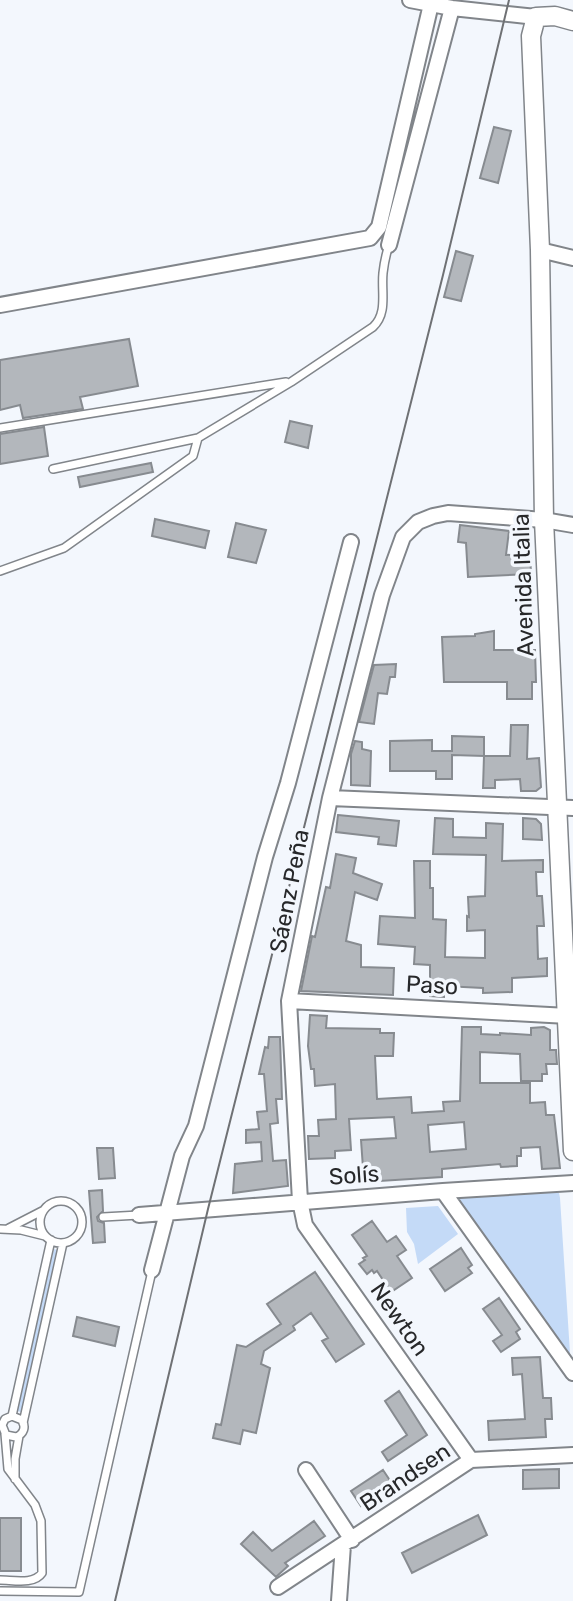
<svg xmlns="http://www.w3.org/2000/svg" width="573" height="1601" font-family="Rubik,sans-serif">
  <rect width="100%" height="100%" fill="#f3f7fd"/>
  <path fill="#c4daf7" d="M554,1192L559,1193L560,1198L570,1353L566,1355L458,1201L464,1194Z
    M438,1206L458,1234L418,1264L414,1244L407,1232L406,1208Z
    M54,1249L57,1250L21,1412L17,1411Z"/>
  <path fill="#b3b7bc" stroke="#878b90" stroke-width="2" fill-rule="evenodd" d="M494,127L511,131L498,183L480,178Z
    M456,251L473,256L461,301L444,297Z
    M129,339L138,386L80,397L83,409L23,418L20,405L0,410V360Z
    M290,421L312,426L308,448L285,442Z
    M44,427L48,456L0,464V434Z
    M151,463L153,472L80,487L78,477Z
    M155,519L209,531L205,548L152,536Z
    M236,523L266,530L256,563L228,557Z
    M460,525L509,531L506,555L530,554L531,574L468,577L466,543L458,542Z
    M494,631V650H535L536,682H532V699H507V682H444L442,637L475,636V634Z
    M396,664L395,677H390L387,694L378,693L374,724L359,722L374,665Z
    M511,725H528L527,759L539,758L541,787L536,791H521L520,779L495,780V788H483L484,756H510Z
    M452,736L484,737V756L452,755V779H436V771H390V741L432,740V751H452Z
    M355,741L362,742V749L371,751L370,786L351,785V754Z
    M338,815L399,821L396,846L378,844L379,837L336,832Z
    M435,818L453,819V837L486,838V823L503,824L502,861L543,860V872H536L537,896H542L544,926H537L538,959L547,958V976L512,978V992L483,993V988L444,986V997L430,996V965L414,964L415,947L378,944L380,916L415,918L414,861H430V888H433V919L446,920L445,957L485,958V930L467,931V916L469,917L468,897L485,896L486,855L433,854Z
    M523,818L536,819L541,824L542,840L523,839Z
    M336,854L356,858L353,873L382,884L377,900L355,892L346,941L361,945V967L394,968L393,995L301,991L312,936L315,937L326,887L330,888Z
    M310,1015L327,1016L326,1028L380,1029V1033H394L393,1056H375L377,1099L411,1097L412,1113L444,1111L443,1102L460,1101L462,1027H481V1034L500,1035V1033L531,1035V1028L544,1027L550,1030V1050H556L557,1064H546L547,1074H542V1081H521L520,1054L480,1052V1083H530V1103L545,1102L546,1115H554L560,1168L542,1169L540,1147L521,1148V1156H517V1166L501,1167L500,1164L442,1169V1177L364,1182L361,1140L396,1138L394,1117L349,1119L351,1150L335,1151V1158L309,1159L308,1136H319L318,1120L336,1119L335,1084L315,1086L314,1069H311L308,1046ZM464,1122L466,1149L430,1152L428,1125Z
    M269,1037H280L282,1099H276L278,1123L270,1124L273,1161L286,1160L288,1186L233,1193L235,1164L262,1161L261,1142L246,1143V1130L259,1129L257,1112L267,1111L264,1074H259L265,1047L268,1048Z
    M97,1148H113L115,1178L99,1179Z
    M102,1190L103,1211L97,1217L98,1221L104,1223L105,1242L93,1243L89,1191Z
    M372,1221L387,1242L396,1236L406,1250L397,1256L412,1278L391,1292L377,1271L374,1273L372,1270L367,1274L359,1264L365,1260L363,1258L367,1256L352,1235Z
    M461,1248L472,1265L468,1268L472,1273L445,1291L430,1269Z
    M315,1272L364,1344L336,1362L322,1341L328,1338L311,1313L293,1326L295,1330L264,1351L261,1364L270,1368L256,1433L243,1430L240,1444L213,1438L216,1424L221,1425L237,1345L246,1347L281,1324L267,1304Z
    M499,1298L520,1329L516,1332L520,1339L501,1352L493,1341L502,1335L483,1309Z
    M77,1317L119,1327L115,1346L73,1336Z
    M540,1357L543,1398H551L552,1419H545L546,1437L489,1440L488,1421L525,1419L522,1374L513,1375L512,1358Z
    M399,1391L427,1435L388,1461L382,1452L407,1435L385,1401Z
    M559,1469V1488L523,1489V1470Z
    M383,1470L393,1485L361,1506L351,1491Z
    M478,1515L487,1535L412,1573L402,1553Z
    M0,1518H21V1571H0Z
    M314,1521L325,1536L285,1563L288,1566L276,1577L241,1544L253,1532L272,1551Z"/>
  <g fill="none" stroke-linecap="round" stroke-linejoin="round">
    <g stroke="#81858a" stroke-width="10">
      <path id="service" d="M0,428L286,382
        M53,469L198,438
        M0,571L64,548L193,456L198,438L291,382L373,327C388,313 381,292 383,273C384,264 386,254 389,245
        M40 1222a21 21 0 1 1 42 0a21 21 0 1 1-42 0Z
        M103,1217L139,1215
        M9,1228L42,1211
        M0,1229L21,1230L45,1236
        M12,1416L22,1420C26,1427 24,1434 16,1437L6,1435L2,1425L5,1419L12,1416L51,1240
        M23,1423L63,1243
        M15,1479V1459L19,1436
        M0,1580C13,1580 34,1585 42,1573L41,1521L35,1505L8,1469L5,1434
        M0,1591L79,1592L152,1271"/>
    </g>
    <g stroke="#81858a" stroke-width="18">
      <path id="minor" d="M410,0L452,8L536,17
        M389,245L452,8
        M540,250L573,258
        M0,305L370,238L379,227L431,4
        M330,798L573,808
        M289,1001L568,1016
        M443,1191L573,1373
        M139,1215L443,1191L573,1183
        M152,1270L182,1156L196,1126L265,857L288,783L351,542
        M471,1460L305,1225L300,1201L289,1001L330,798L382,595L403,537L418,522L433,516L448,513L544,520L573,525
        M306,1470L352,1540
        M278,1587L471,1460L573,1455
        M339,1601L343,1545"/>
    </g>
    <g stroke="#81858a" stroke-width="21">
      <path id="tertiary" d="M573,21L555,16L536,17L531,36L540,250L544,520L573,1151"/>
    </g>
    <use href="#service" stroke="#fff" stroke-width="7"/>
    <use href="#minor" stroke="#fff" stroke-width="14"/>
    <use href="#tertiary" stroke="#fff" stroke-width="18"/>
    <path stroke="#6f7174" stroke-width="2" d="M115,1601L208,1209L443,275L509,0"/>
  </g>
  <g text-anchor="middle" stroke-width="7" stroke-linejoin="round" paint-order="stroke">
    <g font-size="23" fill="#27282a" stroke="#f3f7fd">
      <text transform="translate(523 585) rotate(-92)" y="8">Avenida Italia</text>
      <text transform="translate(289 891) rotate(-79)" y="8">Sáenz Peña</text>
      <text transform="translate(432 985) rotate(3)" y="8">Paso</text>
      <text transform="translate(354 1175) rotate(-4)" y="8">Solís</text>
      <text transform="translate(400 1319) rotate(55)" y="8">Newton</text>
      <text transform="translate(405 1477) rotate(-34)" y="8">Brandsen</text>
    </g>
  </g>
</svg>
